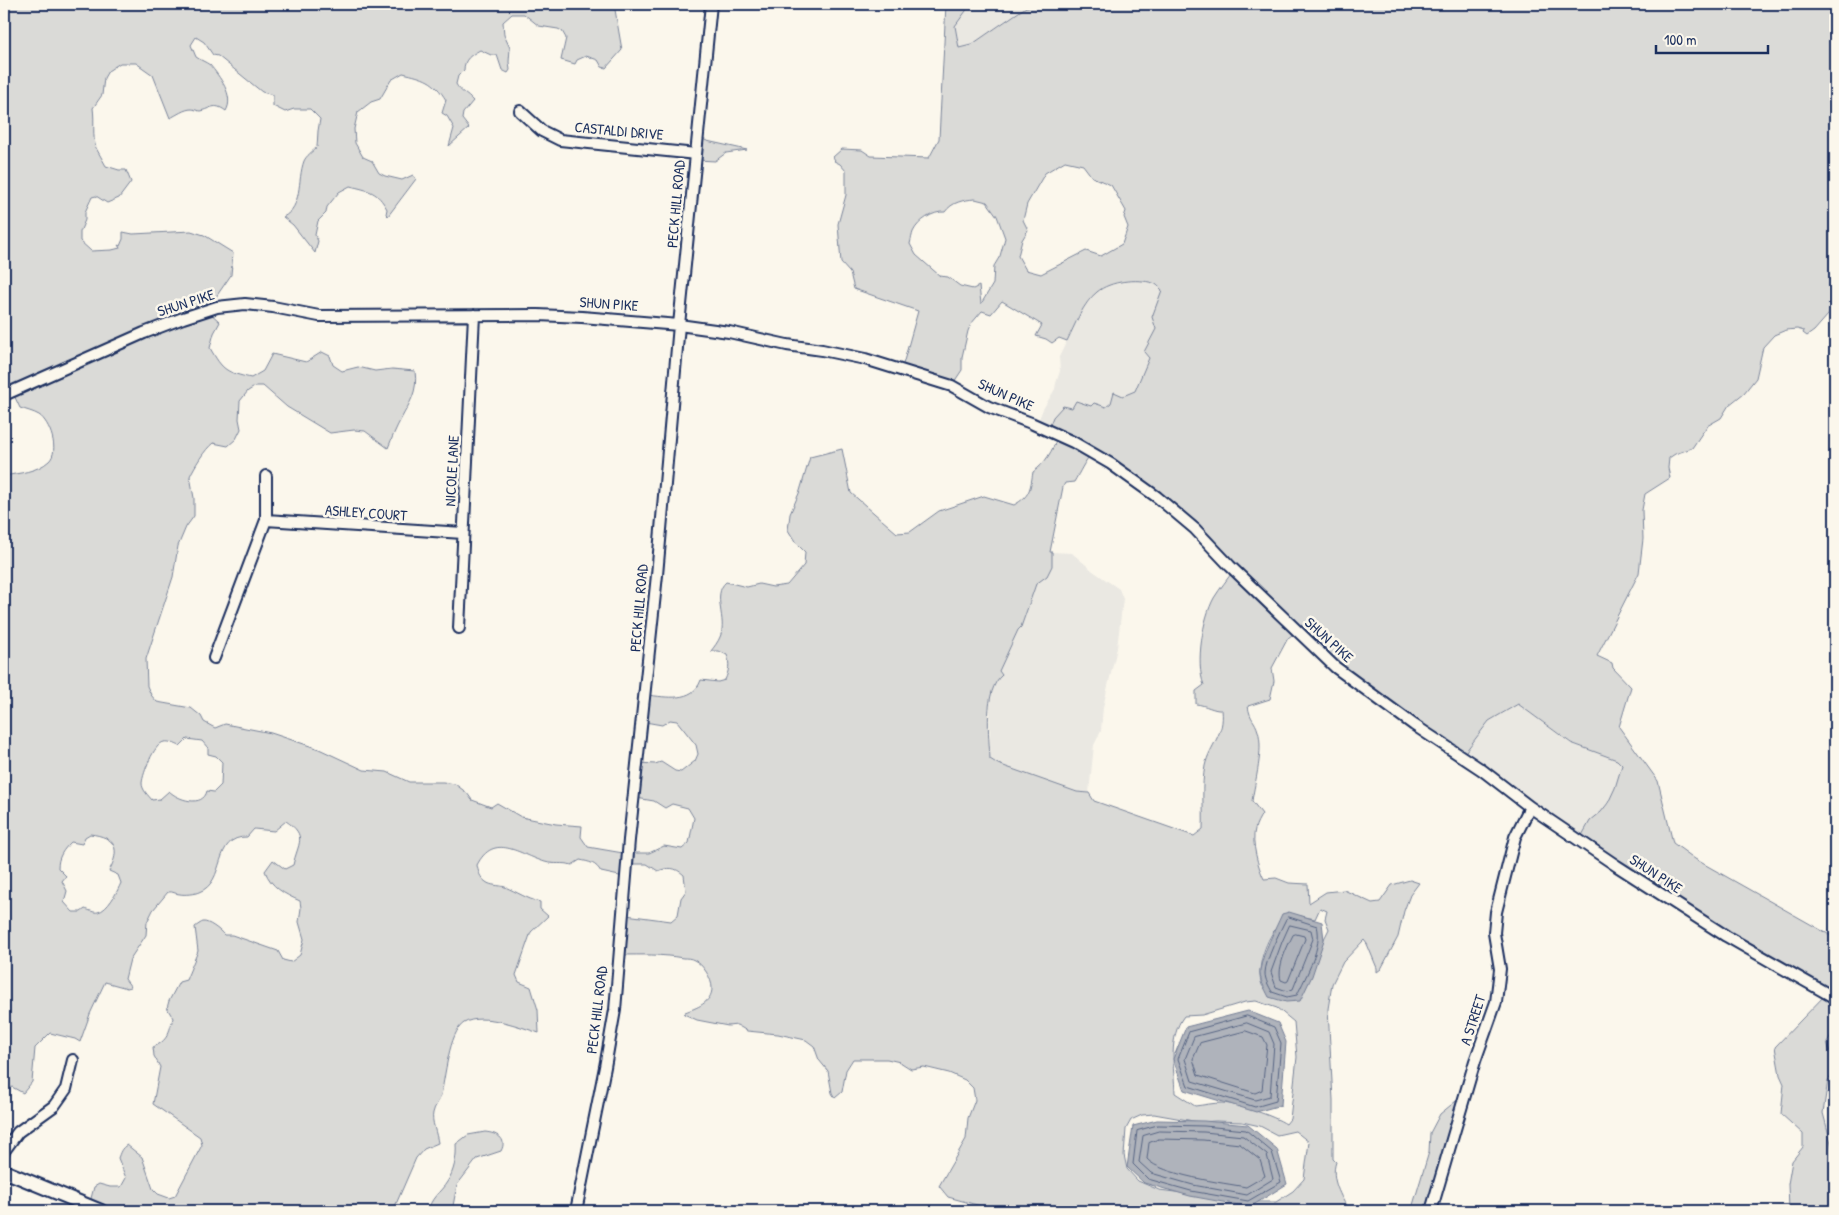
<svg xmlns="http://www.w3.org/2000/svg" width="1839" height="1215" font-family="'Patrick Hand',sans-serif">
  <rect width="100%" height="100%" fill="#fbf7ec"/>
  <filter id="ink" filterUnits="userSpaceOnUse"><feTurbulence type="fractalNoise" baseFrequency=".02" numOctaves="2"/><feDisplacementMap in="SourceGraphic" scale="10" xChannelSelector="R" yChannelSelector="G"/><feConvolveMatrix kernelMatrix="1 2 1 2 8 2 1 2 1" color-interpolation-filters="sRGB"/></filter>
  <g filter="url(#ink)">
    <path fill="#eae8e2" d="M971,4H1048L1026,7L971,45L959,48L955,26Z
      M1135,280L1156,283L1162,290L1157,329L1144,352L1149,358L1135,391L1106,407L1094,403L1092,407L1072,408L1048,430L1037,424L1043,409L1055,389L1056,383L1060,371L1059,357L1082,310L1097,291L1111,285Z
      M1052,552L1072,553L1093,571L1119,589L1123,599L1117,648L1103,707L1101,731L1094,745L1089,793L1077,792L998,764L990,759V694L996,680L1002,675L999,671L1018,630L1021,627L1036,584L1047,576L1052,566Z
      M1518,704L1570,743L1617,760L1622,765L1615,788L1608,803L1601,812L1591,821L1580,839L1463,755L1489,721Z"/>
    <path fill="#dadad7" stroke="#7a849a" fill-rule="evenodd" d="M4,4H576L592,9L598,4H614L622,50L606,68L602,67L598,60L586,56L577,60L575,64L561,60L566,38L562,31L558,29L539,26L524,14H512L503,22L504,35L510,48L509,62L510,70L508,73L502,70L497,55H491L480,50C471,55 464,59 464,70L458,76L456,84C460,92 467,94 473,101L463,113L462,119L469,128L449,146L454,128L447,116L442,113L446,100C434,80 424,78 403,73L391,80L380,99L371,102L358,112L354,129L355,143L363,157L372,161L379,173L385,176L402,180L413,175L416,179L388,216L386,214L387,209C377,191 370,191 350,186L339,192L327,207L326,213L318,221L315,235L318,241L315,253L293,225L283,217C303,207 297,180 304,161C306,156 313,151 317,147L318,131L320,119L310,109H294L285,112L273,106V95L262,92L218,56L213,55L204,42L196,37L191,45L196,57C200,60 206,62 210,65C219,76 235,96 226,111C214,102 211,109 200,111C198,111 194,109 192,109C184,109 177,115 170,118L153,75L136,63H120L108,71L104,78L102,95L93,108C95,121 92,136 96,148C99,154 103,160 106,166L119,170H126L131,182L119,198L107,203L96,196L92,197L85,212V220L80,232V241L91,251L112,250L120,248L118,245L120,246L123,239V232L133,234L191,231L204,235L233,253L231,275L207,310L220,322L214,333L210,348C223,371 226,372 251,378L263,371L272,354L306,362L322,352L330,356L333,365L342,371L358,367L375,371L392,369L415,371C418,392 410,402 401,419C396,428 392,438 388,448L365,431L354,430L330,433L287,407L263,386H256L248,391L240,401L239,419L241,429L236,439L228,446L213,443C205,449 194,467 190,476L194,498V516L186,527L178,546L173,577L146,659L147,686L151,695L157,702L191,708L201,716L204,722L215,728L225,724L271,733L319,749L364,770L387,772L409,782H443L455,784L467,793L472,800L491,807L497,803L521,817L556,824L582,826L581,837L588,847L623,853H649L664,846L682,849L689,843L694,818L688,808L672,804L665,808L654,801L636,798L639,763L655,764L661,762L675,771L681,772L695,761L698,754L696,745L677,721L670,720L662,725L645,722L647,695C666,697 693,703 701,680L718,682L725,680C729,671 730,664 727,655L719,651H711C714,647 718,642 720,637C728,620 711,595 726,582L747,587L759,584L773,587L787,585L804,565L805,552L796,543L788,530L790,514L800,491L810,457L842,449L851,493L897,533L910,532L939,511L984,496L1014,505C1030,496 1030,490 1033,472C1046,463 1052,451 1058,436L1048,430L1053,417L1063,406L1072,408L1076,401L1091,406L1094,403L1106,407L1111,403L1114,392L1123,396L1135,391L1149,358L1144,352L1156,329L1152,317L1162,290C1159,287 1157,284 1153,283C1137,278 1110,281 1097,292C1083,303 1075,325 1067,341L1059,338L1052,343L1046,339L1036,336L1042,325L1002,301L991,314L982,311L971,324L968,331L962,357V370L952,385L902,368L918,311L854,289L850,273L841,263L838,224L846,195V171L840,164L834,161L835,160L833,157L842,149L862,150L871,156L929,158L939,139L946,4H971L955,26L959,48L971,45L1026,7L1048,4H1835V307L1814,331L1807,336L1803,333L1804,331L1797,329L1786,330L1774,335L1763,347L1756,378L1744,393L1729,405L1721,418L1707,426L1692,448L1675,454L1669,458L1668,468L1670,478L1645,494L1642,510L1643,539L1639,573L1597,656L1612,663L1613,668L1631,687L1619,727L1658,781L1673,843L1695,859L1835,938V1029L1827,1042L1830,1052L1834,1055L1835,1068L1833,1075L1828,1080L1823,1113L1834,1154L1832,1211H1775L1789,1210L1788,1184L1792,1161L1803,1147V1134L1781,1114L1784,1084L1780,1075L1775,1047L1827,993L1770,959L1580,839L1590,821L1601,812L1608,803L1615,788L1622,765L1617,760L1571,743L1518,704L1489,721L1463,755L1420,728L1296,632L1288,638L1272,668L1274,681L1270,699L1248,706C1250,720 1255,720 1258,731C1264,750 1255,781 1252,801L1262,814C1259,819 1256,824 1255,829C1251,842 1258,867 1264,879L1276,878L1289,883L1308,884L1309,903L1326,892L1344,890L1372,903L1380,902L1392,885L1410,880L1419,883L1410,895L1404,911L1398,937L1381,969L1377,972V968L1367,944L1364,940L1343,962L1332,984L1328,1009L1333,1100V1159L1336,1162C1330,1179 1341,1196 1349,1211H999L948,1197L939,1186L966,1139L968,1118L975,1100L973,1088L965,1080L949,1073L924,1067L911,1069L900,1062L887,1059H853L846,1070L842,1092L835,1098L832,1093L828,1071L819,1060L814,1046L806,1040L778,1034L747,1031L737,1025L728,1026L697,1020L684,1014L685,1012C696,1008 712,1003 712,988C712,979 703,964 694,960C691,958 686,958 683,958C661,954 642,955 621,955L626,915L671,921L678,915L681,898L686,891L684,875C675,867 669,867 658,871L647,864H629L624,877L601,872C596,863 590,862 580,860L572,865C562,862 555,865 545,862C519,854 494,832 477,865C478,871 480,878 486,882C491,886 499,885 505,887C517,892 527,899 540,902V909L548,916L531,932L516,975L519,982L531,987L538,1010L539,1033C521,1027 482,1012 464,1023C449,1032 445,1079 441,1095C440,1101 434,1106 433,1113C431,1121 437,1134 438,1143L424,1149L416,1158L393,1211H96L90,1202L94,1187L99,1184L110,1187H121L126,1178L118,1158C120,1153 121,1148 127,1145L142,1157L153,1189L158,1194L169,1198L175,1196L202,1145L200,1137L153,1104L160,1067L154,1056L153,1047C168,1041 169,1032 173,1018L167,1008L169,1001L179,982L186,980L198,951L195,927C196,926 202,922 203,922C208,921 220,930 224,935H232L278,951L283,960L291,962L300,955L304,939L299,922L301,908L300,901C284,894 271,887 265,871L273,860L285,869L293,865C298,843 308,836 286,821L274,831L254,829L247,837C212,836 227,882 199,892C195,894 184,895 180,894C175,894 173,891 168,892L153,910L147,922L146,935L130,959L125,979L131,987L127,988L105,982L90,1014L80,1042L75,1039L50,1033L35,1048L32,1082L23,1093L12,1087L4,1091V476C19,473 37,472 49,461C60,451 50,422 39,415C34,412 26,410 20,408L12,391L4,395ZM1065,161L1083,165L1092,177L1111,185L1126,211L1124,217L1128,227L1122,244L1101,256L1086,251L1041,274L1026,270L1018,256L1022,240L1028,230L1023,220L1027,204L1045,173ZM975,199L987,202L997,216L1005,238L1000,256L994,266L993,284L981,304L979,286L973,289L960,286L948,277L940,276L916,255L910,244C911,240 912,235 913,232C918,221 933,211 945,212C952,202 963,200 975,199ZM1092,453L1194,527L1234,569C1228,579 1220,588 1214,598C1203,618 1195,663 1204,685L1196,691V704C1206,705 1214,711 1222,710C1225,735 1210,744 1205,766C1201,786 1204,808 1203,829L1194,836L1094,801L1089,793L1077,792L998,764L990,759C989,736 983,691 1002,675L999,671L1018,630L1021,627L1036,584L1047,576L1052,566V552H1050L1063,487L1065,483L1074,482C1080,472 1084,462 1092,453ZM187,739L202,741L208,748V754L216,756L222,762L221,785L214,792L207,791C203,808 178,800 169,791L160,799L152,800C148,795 142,790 142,783C143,773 154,744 164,742C170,741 175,744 180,746ZM90,834C116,837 121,849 109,871L118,875L121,883C117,892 108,910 98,912C94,913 89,910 85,909L81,912H73L64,902L67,891L62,881L66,876L58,868C58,857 63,850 71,842L82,844L85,837ZM1320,908L1327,911L1325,919L1329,929L1321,945L1277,997C1272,994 1264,990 1262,985C1255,969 1267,936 1279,925C1283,921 1291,918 1296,915L1315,919ZM1256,1001L1277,1008L1294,1022L1297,1057L1290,1119L1286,1124C1274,1116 1238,1104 1222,1103C1213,1103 1204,1105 1195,1106L1175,1093C1174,1068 1168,1037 1184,1016L1202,1015L1245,1002ZM1154,1114L1199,1122L1216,1121L1242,1122L1260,1126L1277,1135L1295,1131L1309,1142L1304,1179L1293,1191L1276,1202H1255L1159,1190L1138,1181L1127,1169L1124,1155L1126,1129L1131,1120L1142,1115Z
      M699,137L707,141L747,150L726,153L715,161L697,160Z
      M1456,1101L1457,1108L1431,1211H1408L1413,1205L1429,1152L1430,1133L1440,1114Z
      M485,1132C496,1133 508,1138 501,1151L477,1159L457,1185L452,1211H429C429,1199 441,1192 447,1182C454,1172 457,1157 456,1144L468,1135Z"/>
    <path fill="#afb3bb" stroke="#747e96" d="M1289,912L1322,922L1324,940L1312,976L1300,1001L1286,1002L1269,997C1265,989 1259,979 1260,970C1263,952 1275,930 1282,914Z
      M1248,1011L1278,1023L1286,1042L1281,1105L1256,1112L1184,1090L1173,1059L1186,1027Z
      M1157,1120L1204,1121L1248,1125L1277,1149L1287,1184L1250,1207L1190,1196L1144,1183L1127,1167L1133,1126Z"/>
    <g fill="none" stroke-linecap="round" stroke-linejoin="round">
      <path stroke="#566483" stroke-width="1" d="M1289,917L1317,926C1323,946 1306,976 1297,995L1287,997L1272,992C1269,986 1265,980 1265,973C1265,961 1280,931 1286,919Z
        M1290,925L1311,930L1313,939L1293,989L1287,991L1276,987L1271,972L1282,942Z
        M1296,934L1304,936L1305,939L1288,981L1286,982L1281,980C1277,967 1287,947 1293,935Z
        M1247,1016L1274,1027L1281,1043L1276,1101L1255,1107L1188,1086L1178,1059L1189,1032Z
        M1247,1023L1269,1032L1274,1044L1270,1096L1255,1100L1192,1081L1185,1059L1194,1037Z
        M1246,1031L1263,1037L1267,1045L1262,1090L1255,1093L1198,1075L1193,1059L1200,1043Z
        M1158,1125L1204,1126L1246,1130L1272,1152L1281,1182L1248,1201L1191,1191L1148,1179L1133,1164L1137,1131Z
        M1159,1131L1204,1132L1243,1136L1267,1155L1273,1179L1247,1195L1193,1185L1151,1173L1139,1162L1143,1136Z
        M1159,1139L1203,1140L1240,1144L1260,1160L1265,1176L1246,1187C1224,1183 1161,1175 1147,1159L1149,1143Z"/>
      <g stroke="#1b2f5e" stroke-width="14">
        <path id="minor" d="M520,111L542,131L560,140L696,154
          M4,395L144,333L183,318L217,307L245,304L273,307L319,316L538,315L582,317L679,325L729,332L787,345L822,350L865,359L952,386L989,407L1031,423L1073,442L1111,464L1157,497L1195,529L1230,566L1335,667L1414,725L1482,770L1530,807L1617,866L1726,936L1835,998
          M266,520V476
          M459,628L474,315
          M214,658L266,520L463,533
          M4,1151L18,1132L54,1106L66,1089L73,1060
          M576,1211L605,1067L615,1010L629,840L657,575L679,325L711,4
          M1431,1211L1475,1061L1496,1002L1500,969L1494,933L1496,912L1515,837L1530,807"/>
      </g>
      <g stroke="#1b2f5e" stroke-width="16">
        <path id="major" d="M4,1171L101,1211"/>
      </g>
      <use href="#minor" stroke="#fbf7ec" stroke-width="10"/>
      <use href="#major" stroke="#fbf7ec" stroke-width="12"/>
    </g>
  </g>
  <g text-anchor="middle" stroke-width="5" stroke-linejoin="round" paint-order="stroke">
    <g font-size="15" fill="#1b2f5e" stroke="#fbf7ec">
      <text transform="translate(619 131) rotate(5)" y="5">CASTALDI DRIVE</text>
      <text transform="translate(676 204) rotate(-85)" y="5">PECK HILL ROAD</text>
      <text transform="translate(186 303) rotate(-18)" y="5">SHUN PIKE</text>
      <text transform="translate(609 304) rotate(4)" y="5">SHUN PIKE</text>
      <text transform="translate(1006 395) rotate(24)" y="5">SHUN PIKE</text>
      <text transform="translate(452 471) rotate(-87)" y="5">NICOLE LANE</text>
      <text transform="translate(366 513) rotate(4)" y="5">ASHLEY COURT</text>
      <text transform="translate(639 608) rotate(-85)" y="5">PECK HILL ROAD</text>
      <text transform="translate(1329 640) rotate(42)" y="5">SHUN PIKE</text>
      <text transform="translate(1656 874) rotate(33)" y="5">SHUN PIKE</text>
      <text transform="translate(597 1010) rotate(-83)" y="5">PECK HILL ROAD</text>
      <text transform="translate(1473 1020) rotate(-72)" y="5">A STREET</text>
    </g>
  </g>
  <rect width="1839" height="1215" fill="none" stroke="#fbf7ec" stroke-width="20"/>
  <rect x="10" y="10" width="1819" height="1195" fill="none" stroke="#1b2f5e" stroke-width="2" filter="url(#ink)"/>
  <path d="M1656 45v8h112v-8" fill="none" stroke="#1b2f5e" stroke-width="2.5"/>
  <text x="1664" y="45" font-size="15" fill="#1b2f5e" stroke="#fbf7ec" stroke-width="4" paint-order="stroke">100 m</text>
</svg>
